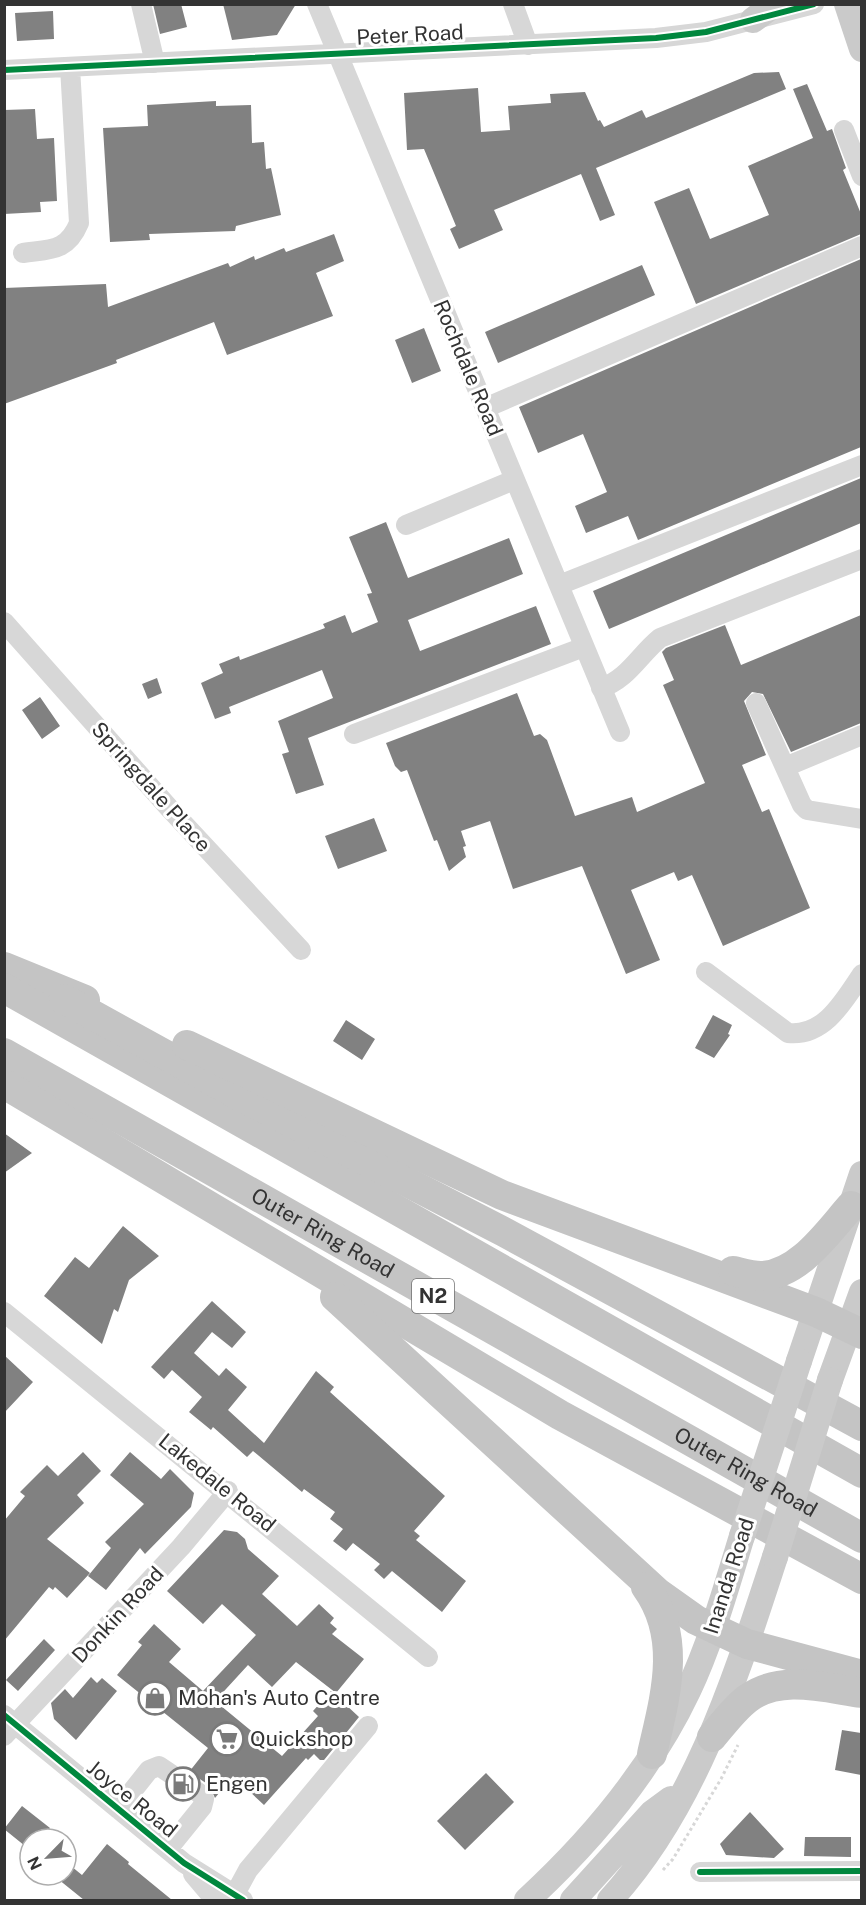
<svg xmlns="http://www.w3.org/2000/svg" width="866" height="1905" font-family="'Public Sans',sans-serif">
  <rect width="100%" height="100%" fill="#fff"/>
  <path fill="#818181" d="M153,4H181L187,27L160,34Z
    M223,4H296L277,35L232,40Z
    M53,11L54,39L17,41L15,13Z
    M779,72L786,89L596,168L615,215L600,221L581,174L494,210L503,230L459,249L450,229L456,226L424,149L407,150L404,93L478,88L481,132L510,130L508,106L551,103L550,94L585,92L598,121L600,120L604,127L642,110L646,118L754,73Z
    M807,84L827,131L832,129L846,168L843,170L861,214V234L696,304L654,202L689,188L710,239L769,215L748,166L813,138L793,89Z
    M216,101V106L251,105L252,143L264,142L266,169L271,168L281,215L236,226L235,231L149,234L150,240L110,242L103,128L148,126L147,105Z
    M35,109L37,139L54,138L57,201L40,202L41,212L4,214V110Z
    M334,234L344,261L316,273L333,316L227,355L214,322L116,360L117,363L4,404V288L106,284L108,307L228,263L230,267L254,256L255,260L284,248L286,252Z
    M861,259V447L638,540L628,516L586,533L575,506L607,492L583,434L538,453L519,407Z
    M642,265L655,295L498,363L485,332Z
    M424,328L441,371L412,383L395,340Z
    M861,478V523L609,629L593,591Z
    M386,522L408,578L509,538L523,574L408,620L420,651L536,606L551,644L308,738L324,785L296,794L282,754L289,752L278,721L333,698L322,670L229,707L231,713L215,719L201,683L223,673L219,664L239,656L240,660L325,628L323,624L345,615L352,633L378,622L367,594L372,593L349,537Z
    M861,615V723L791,752L763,694L752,692L744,701L766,755L742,765L762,812L769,809L810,908L723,946L692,875L678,881L674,872L631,890L660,960L626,974L582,866L513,889L490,821L461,831L466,846L463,847L466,857L449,871L437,840L434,841L407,770L401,772L395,766L386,743L517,693L534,736L540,734L547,740L575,816L632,797L637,812L705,783L663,685L674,680L662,652L666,648L725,625L741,665Z
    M157,678L162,693L148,699L142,684Z
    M40,697L60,726L42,739L22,710Z
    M374,818L387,851L338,869L325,836Z
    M713,1015L732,1025L728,1034L730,1035L714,1058L695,1048Z
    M346,1020L375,1039L362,1060L333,1041Z
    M4,1133L32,1153L4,1173Z
    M123,1226L159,1256L129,1280L118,1312L114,1309L102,1344L44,1296L75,1257L89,1268Z
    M212,1301L246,1332L232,1348L212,1332L194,1353L219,1376L226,1368L247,1387L228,1410L264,1443L316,1371L334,1387L330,1392L445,1496L414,1531L420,1536L416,1540L466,1581L442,1612L392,1571L384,1579L374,1570L380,1564L353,1543L346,1551L333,1541L343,1529L330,1519L335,1512L304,1489L302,1492L253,1451L247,1457L213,1427L211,1430L189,1412L202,1397L172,1370L164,1379L151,1367Z
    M4,1355L33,1382L4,1413Z
    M83,1452L101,1471L77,1495L84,1503L47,1539L90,1573L67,1598L55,1587L53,1590L49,1587L4,1641V1521L25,1496L20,1492L47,1465L58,1476Z
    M130,1452L161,1479L170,1469L194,1493L191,1507L145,1554L140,1548L106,1590L88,1576L111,1548L105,1542L144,1504L110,1475Z
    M224,1530L237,1532L245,1539L248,1549L279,1576L262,1594L297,1626L319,1604L334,1618L330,1623L337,1629L332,1634L364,1659L336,1693L296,1662L272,1687L248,1665L215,1701L282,1756L318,1716L313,1711L331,1691L359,1717L324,1760H320L314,1754L308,1760L306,1758L264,1805L233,1776L215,1798L209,1785L189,1772L208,1748L117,1675L142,1645L138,1642L154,1624L181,1649L169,1662L203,1691L256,1635L222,1604L203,1624L167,1591Z
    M44,1639L55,1650L18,1691L6,1680Z
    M91,1677L97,1683L102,1678L117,1691L76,1740L54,1719L51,1703L65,1689L73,1698Z
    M842,1730L861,1733V1775L835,1770Z
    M486,1773L514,1802L465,1850L437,1821Z
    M22,1806L50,1828L41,1839H30V1850L4,1829Z
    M750,1812L784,1849L774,1858L726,1855L720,1844Z
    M805,1837H851V1857L804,1856Z
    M107,1844L129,1862L128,1864L172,1900H84L53,1875H66V1862L82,1875Z"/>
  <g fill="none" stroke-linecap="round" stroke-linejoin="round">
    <path stroke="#d7d7d7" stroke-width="3" stroke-dasharray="3 3" stroke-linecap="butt" d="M663,1870L673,1859L721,1779L738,1745"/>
    <path stroke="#d7d7d7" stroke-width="20" d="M141,4L155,63
      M317,4L620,732
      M513,4L528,45
      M4,70L656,38L706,32L814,4
      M844,130L862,176
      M23,253C50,249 67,252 79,223L70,67
      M485,408L862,246
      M406,525L514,480
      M559,585L862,465
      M4,622L170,809L301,950
      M601,688C628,679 639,655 660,638L862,559
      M756,703L802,805L807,810L862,819
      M354,734L584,647
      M785,767L862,735
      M706,972L788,1033C824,1037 844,1001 862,974
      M4,1312L428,1657
      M4,1715L184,1863L243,1900
      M4,1736L181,1547L228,1491
      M118,1809L149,1770L159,1766L202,1795L204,1799L202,1807L168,1849
      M700,1872L862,1871
      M193,1874L215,1900
      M235,1894L248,1870L368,1726"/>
    <path stroke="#cacaca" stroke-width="26" d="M847,4L862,49
      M753,20L775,4
      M799,1361L862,1174
      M830,1380L862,1292
      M527,1900C591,1841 650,1771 688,1691C711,1642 726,1588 742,1536
      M573,1900L652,1813L671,1799
      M610,1900C696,1806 736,1676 775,1557"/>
    <g stroke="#c4c4c4" stroke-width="30">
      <path d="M4,967L85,1000"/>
      <path d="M4,988L862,1473"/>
      <path d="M64,999L242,1097L504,1232L862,1426"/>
      <path d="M187,1045L502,1195L816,1312L862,1334"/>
      <path id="s1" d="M4,1053L862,1538"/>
      <path d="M4,1084L560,1415L862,1579"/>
      <path d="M733,1271C742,1273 752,1276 761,1276C799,1275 828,1232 851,1206"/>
      <path d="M335,1297L658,1593L696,1620L747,1644L862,1675"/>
      <path d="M646,1587C683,1638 665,1697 652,1754"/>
      <path d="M712,1737C723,1724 734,1709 747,1699C780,1674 825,1688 862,1693"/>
    </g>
    <path stroke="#cacaca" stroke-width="26" d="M742,1536L799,1361
      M775,1557L830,1380"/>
    <g stroke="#fff" stroke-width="10">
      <path id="cycleway" d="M4,70L656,38L706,32L814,4
        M4,1715L184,1863L243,1900
        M700,1872L862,1871"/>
    </g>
    <use href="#cycleway" stroke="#00873e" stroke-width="6"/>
  </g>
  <defs>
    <g id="shop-ring" transform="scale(1.725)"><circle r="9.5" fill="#fff" stroke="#7a7a7a" stroke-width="1.5"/><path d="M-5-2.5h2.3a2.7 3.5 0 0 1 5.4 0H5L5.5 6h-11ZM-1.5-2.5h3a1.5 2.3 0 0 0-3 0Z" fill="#7a7a7a"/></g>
    <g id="supermarket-ring" transform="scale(1.725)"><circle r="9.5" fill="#fff" stroke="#7a7a7a" stroke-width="1.5"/><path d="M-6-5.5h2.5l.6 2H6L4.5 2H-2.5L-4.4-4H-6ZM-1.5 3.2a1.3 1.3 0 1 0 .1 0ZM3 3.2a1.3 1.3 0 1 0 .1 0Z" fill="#7a7a7a"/></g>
    <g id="fuel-ring" transform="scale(1.725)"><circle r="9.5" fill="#fff" stroke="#7a7a7a" stroke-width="1.5"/><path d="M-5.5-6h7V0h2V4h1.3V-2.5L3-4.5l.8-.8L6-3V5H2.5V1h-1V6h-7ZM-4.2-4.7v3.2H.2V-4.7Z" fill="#7a7a7a"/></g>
  </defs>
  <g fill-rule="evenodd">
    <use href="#shop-ring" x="155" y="1698"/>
    <use href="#supermarket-ring" x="227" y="1739"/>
    <use href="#fuel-ring" x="183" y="1784"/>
  </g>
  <g text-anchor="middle" stroke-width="6" stroke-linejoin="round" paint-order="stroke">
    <rect fill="#fff" stroke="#707070" stroke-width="1.5" x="412" y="1279" width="42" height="34" rx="4.5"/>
    <g font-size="20" font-weight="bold" fill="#333">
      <text x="433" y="1303">N2</text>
    </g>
    <g font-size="21" fill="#333" stroke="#fff">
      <text transform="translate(410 35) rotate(-3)" y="7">Peter Road</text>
      <text transform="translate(468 368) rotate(67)" y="7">Rochdale Road</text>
      <text transform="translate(151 787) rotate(48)" y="7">Springdale Place</text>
      <text dy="7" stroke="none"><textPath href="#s1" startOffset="366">Outer Ring Road</textPath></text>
      <text dy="7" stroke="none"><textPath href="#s1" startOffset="852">Outer Ring Road</textPath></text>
      <text transform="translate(217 1483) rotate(39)" y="7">Lakedale Road</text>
      <text transform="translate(729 1576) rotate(-72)" y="7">Inanda Road</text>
      <text transform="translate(118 1615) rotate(-47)" y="7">Donkin Road</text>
      <text transform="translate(132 1799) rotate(39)" y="7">Joyce Road</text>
    </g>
    <g font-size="21" fill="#333" stroke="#fff" text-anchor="start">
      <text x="178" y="1705">Mohan's Auto Centre</text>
      <text x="250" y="1746">Quickshop</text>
      <text x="206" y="1791">Engen</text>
    </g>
  </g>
  <rect width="866" height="1905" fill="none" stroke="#333333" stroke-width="12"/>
  <g transform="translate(48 1857) rotate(245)"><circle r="28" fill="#ffffff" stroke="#adadad" stroke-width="1.5"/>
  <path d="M0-4.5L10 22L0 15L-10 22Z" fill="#7a7a7a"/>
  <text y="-9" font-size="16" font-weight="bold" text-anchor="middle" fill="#333333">N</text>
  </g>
</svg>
